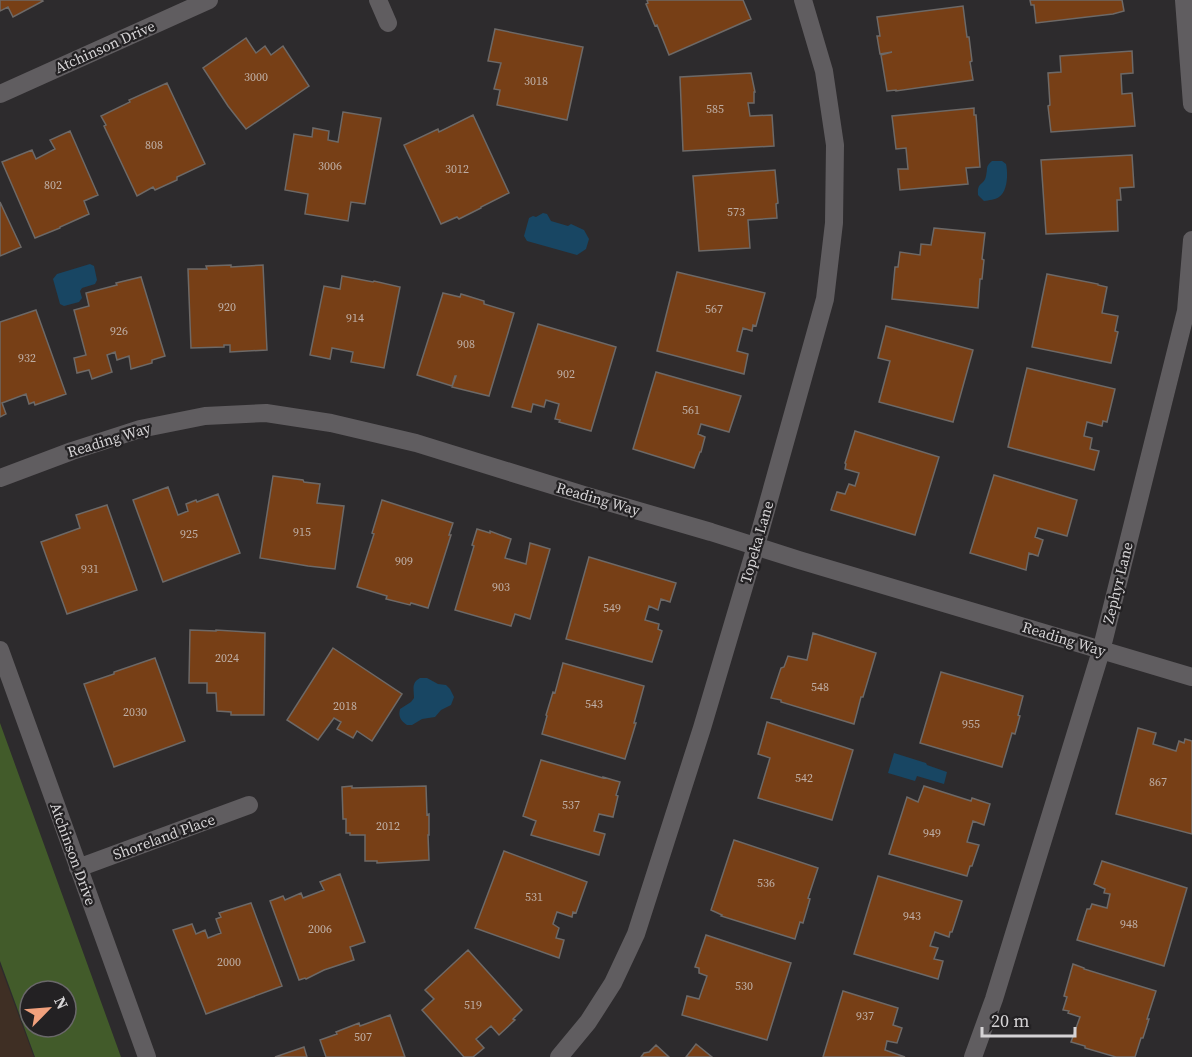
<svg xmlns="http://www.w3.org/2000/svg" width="1192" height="1057" font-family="'Source Serif 4',serif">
  <rect width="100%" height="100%" fill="#2d2b2d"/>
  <path fill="#3f2f24" d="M0,965L34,1057H0Z"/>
  <path fill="#425b2a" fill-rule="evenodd" d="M0,723L121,1057H35L0,961ZM30,991H66V1027H30Z"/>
  <path fill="#184663" d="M992,161H1002L1006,164C1008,173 1008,191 999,197C995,200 989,200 984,201L978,195C977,181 984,186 986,176C988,168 985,167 992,161Z
    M543,213L547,214L551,221L568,226L571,224L584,230L589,239L586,249L577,255L527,241L524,236L529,218L533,216L536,217Z
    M90,264L94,266L97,280L95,284L82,288L80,291L82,298L79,302L64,306L60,304L53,279L57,274Z
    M420,678H427L438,684L446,685L450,689L454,697L451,705L441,710L435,717L422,719L412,725H407C401,721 398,717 400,709L411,702L414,698C414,689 411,683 420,678Z
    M894,753L926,763L927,765L947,772L944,784L917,776L915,781L888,773Z"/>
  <path fill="#773f16" stroke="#6d6967" stroke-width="1.5" d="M0,0H42L43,1L13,17L8,7L0,11Z
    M647,0H743L751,19L669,55L657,25L655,26L646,4L648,3Z
    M1030,0H1122L1124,11L1113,14L1036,23L1034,5H1031Z
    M963,6L967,37H969L972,61L970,62L973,80L896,91V90L887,91L881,55L892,52L880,54L877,36H880L877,17Z
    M495,29L583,47L567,120L497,105L500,90L494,89L501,63L488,61Z
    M246,38L256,53L265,46L271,55L283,46L309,86L246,129L228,106L203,68Z
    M1132,51L1133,73L1121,74L1122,94L1132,93L1135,126L1051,132L1048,106L1050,105L1048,73L1061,72L1060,56Z
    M751,73L755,92H754V103H748L750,116L772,115L774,146L683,151L680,77Z
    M167,83L205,164L177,177V180L155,190L153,187L137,196L104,126L106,125L101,116L130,102L129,100Z
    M974,108V115H976L980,167L966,168L968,184L900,190L898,169H908L906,148L896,149L892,116Z
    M343,112L381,118L365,204L351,202L348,221L305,214L308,194L285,190L294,134L312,137L313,128L329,131L328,140L338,142Z
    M473,115L509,193L481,207V208L459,219L457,217L441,224L404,145L438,129L439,132Z
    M70,131L98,195L84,201L89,214L60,227V228L35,238L2,162L32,150L36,159L55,149L50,140Z
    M1132,155L1134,187L1120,188L1121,200H1117L1118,231L1046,234L1041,160Z
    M775,170L778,203L776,204L777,218L748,220L750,248L699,251L693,176Z
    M0,202L21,247L0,256Z
    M934,228L985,233L982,259L984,260L982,279H980L978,308L892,299L895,267H898L900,252L920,255L921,244L931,245Z
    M231,265V267L263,265L267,350L230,352V345H224V347L191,348L188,269H207L206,266Z
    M677,272L765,293L756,326L753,325L752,331L743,328L737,351L748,354L744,374L657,351Z
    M1047,274L1098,284V285L1107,287L1102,313L1118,316L1115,331L1118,332L1111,363L1032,347Z
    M342,276L373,282L374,281L400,287L384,368L351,362L353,352L332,348L330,359L310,355L324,286L340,289Z
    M141,277L165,356L152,360V363L131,369L129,356L117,360L115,352L107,355L112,372L92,379L89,370L77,373L74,358L86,355L74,310L89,306L86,293L117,285L116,283Z
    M443,293L460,297L461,294L484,301V304L514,313L489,396L452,387L456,376H455L452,386L417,375Z
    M36,310L66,394L35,405L34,402L29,404L26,394L2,403L6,414L0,417V322Z
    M538,324L616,347L591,431L559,422L560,420L555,419L559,404L546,400L544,407L533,404L531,412L512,407Z
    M886,326L973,350L953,422L879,402L890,361L878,358Z
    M1027,368L1115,389L1107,422L1103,421L1102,426L1087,422L1084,436L1092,438L1090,449L1099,451L1094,470L1008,447Z
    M656,372L741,396L729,432L701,424L698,434L705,437L701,452H700L694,468L633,449Z
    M855,431L939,457L915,535L831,510L837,492L845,494L849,484L855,486L859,473L845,469L846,464L845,463Z
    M994,475L1077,500L1067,536L1038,528L1035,537L1043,540L1038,556L1029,553L1026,570L970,553Z
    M273,476L303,480L304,482L320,484L317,503L344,506L335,569L308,566L260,558Z
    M168,487L178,515L188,511L186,504L196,500L197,502L218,494L240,553L163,582L133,500Z
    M382,500L453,523L449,535H451L428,608L411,603L410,605L386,599L387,596L357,587L374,534L372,533Z
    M107,505L137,590L67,614L41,542L80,528L76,515Z
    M477,529L490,533V531L511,539L505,558L526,564L530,543L550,549L530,619L515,614L511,626L455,610L474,546L472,545Z
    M589,557L676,583L670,602L661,599L658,610L649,606L645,620L659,624L658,629L662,631L652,662L566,639Z
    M190,630L216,631V630L265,633L264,715H231V712L217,711L216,693H207V683H189Z
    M813,633L876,653L863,697H861L854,724L781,702V700L771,698L781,668L784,667L788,656L807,660Z
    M333,648L402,694L372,741L357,731L353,738L337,729L341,722L334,718L318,740L287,720Z
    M155,658L185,741L114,767L84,684L114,674V672Z
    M563,663L644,686L634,723H636L625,759L542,734L547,716L546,715L553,692L555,693Z
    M941,672L1023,696L1018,715L1020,716L1015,734L1012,733L1002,767L920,743Z
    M767,722L853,750L832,820L758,798L770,758L758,754Z
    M1138,728L1156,733L1153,744L1176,751L1179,741L1184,743L1185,739L1192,741V834L1116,814Z
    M541,760L603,778V777L620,782L616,795L618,796L613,817L599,814L594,831L605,834L599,855L531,835L536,821L523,816Z
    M352,786V788L426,786L427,815L429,814V835H428L429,860L377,863V861H365V835H350V833H346V819H343L342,787Z
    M924,786L971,801L972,798L990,804L984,825L973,821L967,842L979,845L972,866H970L967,876L889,854L907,797L918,802Z
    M734,840L818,868L808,898L810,899L803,923L800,922L795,939L721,916L722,915L711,910Z
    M504,851L587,882L576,913L573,912L572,917L557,912L553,924L559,928L556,938L564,940L559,958L475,928Z
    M1102,861L1187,888L1164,966L1077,940L1087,909H1090L1092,904L1107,908L1110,894L1104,893L1105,889L1094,884Z
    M340,874L365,942L350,947L354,960L324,970L306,979L305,978L299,980L270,901L283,896L285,900L301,893L303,898L324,890L320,882Z
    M878,876L962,901L952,932H950L949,937L935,932L930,946L938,948L934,959L943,961L938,979L854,954Z
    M251,903L282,986L206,1014L173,930L192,924L196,934L205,930L208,938L221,933L216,919L221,917L219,913Z
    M706,935L791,963L767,1040L682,1015L687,996L699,999L707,976L699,973V968L695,967Z
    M468,950L522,1010L513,1019L515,1020L499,1035L491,1026L476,1039L484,1048L473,1057H464L422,1010L434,999L425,990Z
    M1073,964L1084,968V969L1156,991L1147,1019H1149L1143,1038H1141L1135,1057H1116L1085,1048V1046L1071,1042L1080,1017L1068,1013L1069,1011L1063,1010L1067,997L1064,996Z
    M843,991L898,1008L893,1025L902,1028L897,1043L887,1041L885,1050L905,1057H823Z
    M390,1015L405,1057H326L320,1040L337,1034L336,1032L359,1023L360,1026Z
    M696,1044L712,1057H686Z
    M656,1045L669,1057H641L644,1053L649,1052Z
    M304,1047L307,1057H275Z"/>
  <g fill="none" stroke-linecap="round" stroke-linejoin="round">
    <path stroke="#605d60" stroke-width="18" d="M378,0L388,23
      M1184,0L1192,104
      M0,94L209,0
      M0,478L72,451L140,429L205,416L266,413L331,423L416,443L584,495L711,532L799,560L1192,677
      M0,650L147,1057
      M78,868L249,805
      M559,1057L588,1022L613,983L636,934L702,728L756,546L825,299L834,223L835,145L824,71L803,0
      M973,1057L994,999L1101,651L1186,311L1192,240"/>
  </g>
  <g text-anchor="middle" stroke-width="4.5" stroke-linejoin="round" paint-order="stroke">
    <g font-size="12" fill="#beaea5">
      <text x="256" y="81">3000</text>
      <text x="536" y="85">3018</text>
      <text x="715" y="113">585</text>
      <text x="154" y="149">808</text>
      <text x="330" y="170">3006</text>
      <text x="457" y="173">3012</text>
      <text x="53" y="189">802</text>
      <text x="736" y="216">573</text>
      <text x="227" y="311">920</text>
      <text x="714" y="313">567</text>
      <text x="355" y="322">914</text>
      <text x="119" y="335">926</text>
      <text x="466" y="348">908</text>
      <text x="27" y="362">932</text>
      <text x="566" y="378">902</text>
      <text x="691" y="414">561</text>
      <text x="302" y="536">915</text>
      <text x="189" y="538">925</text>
      <text x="404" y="565">909</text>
      <text x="90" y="573">931</text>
      <text x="501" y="591">903</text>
      <text x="612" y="612">549</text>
      <text x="227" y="662">2024</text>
      <text x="820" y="691">548</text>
      <text x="594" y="708">543</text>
      <text x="345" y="710">2018</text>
      <text x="135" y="716">2030</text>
      <text x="971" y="728">955</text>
      <text x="804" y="782">542</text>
      <text x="1158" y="786">867</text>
      <text x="571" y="809">537</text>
      <text x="388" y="830">2012</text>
      <text x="932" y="837">949</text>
      <text x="766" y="887">536</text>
      <text x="534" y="901">531</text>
      <text x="912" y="920">943</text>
      <text x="1129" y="928">948</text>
      <text x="320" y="933">2006</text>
      <text x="229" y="966">2000</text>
      <text x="744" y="990">530</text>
      <text x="473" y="1009">519</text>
      <text x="865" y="1020">937</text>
      <text x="363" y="1041">507</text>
    </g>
    <g font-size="15" fill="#d5d3d5" stroke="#232123">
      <text transform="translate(105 47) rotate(-24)" y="5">Atchinson Drive</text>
      <text transform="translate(109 440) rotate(-17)" y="5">Reading Way</text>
      <text transform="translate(598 499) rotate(16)" y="5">Reading Way</text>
      <text transform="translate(757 542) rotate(-74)" y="5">Topeka Lane</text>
      <text transform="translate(1118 583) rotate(-76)" y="5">Zephyr Lane</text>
      <text transform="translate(1064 639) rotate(17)" y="5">Reading Way</text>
      <text transform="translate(164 837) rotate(-20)" y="5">Shoreland Place</text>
      <text transform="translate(73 854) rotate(70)" y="5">Atchinson Drive</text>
    </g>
  </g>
  <g transform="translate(48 1009) rotate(65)"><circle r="28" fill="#232123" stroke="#6a686a" stroke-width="1.5"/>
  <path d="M0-4.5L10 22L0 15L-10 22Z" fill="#f1a17d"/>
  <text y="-9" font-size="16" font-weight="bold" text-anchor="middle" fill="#d5d3d5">N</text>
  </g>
  <path d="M982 1027v9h93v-9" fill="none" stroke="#d5d3d5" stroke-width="3"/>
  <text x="991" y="1027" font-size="18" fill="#d5d3d5" stroke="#232123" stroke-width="4.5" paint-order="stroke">20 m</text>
</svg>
